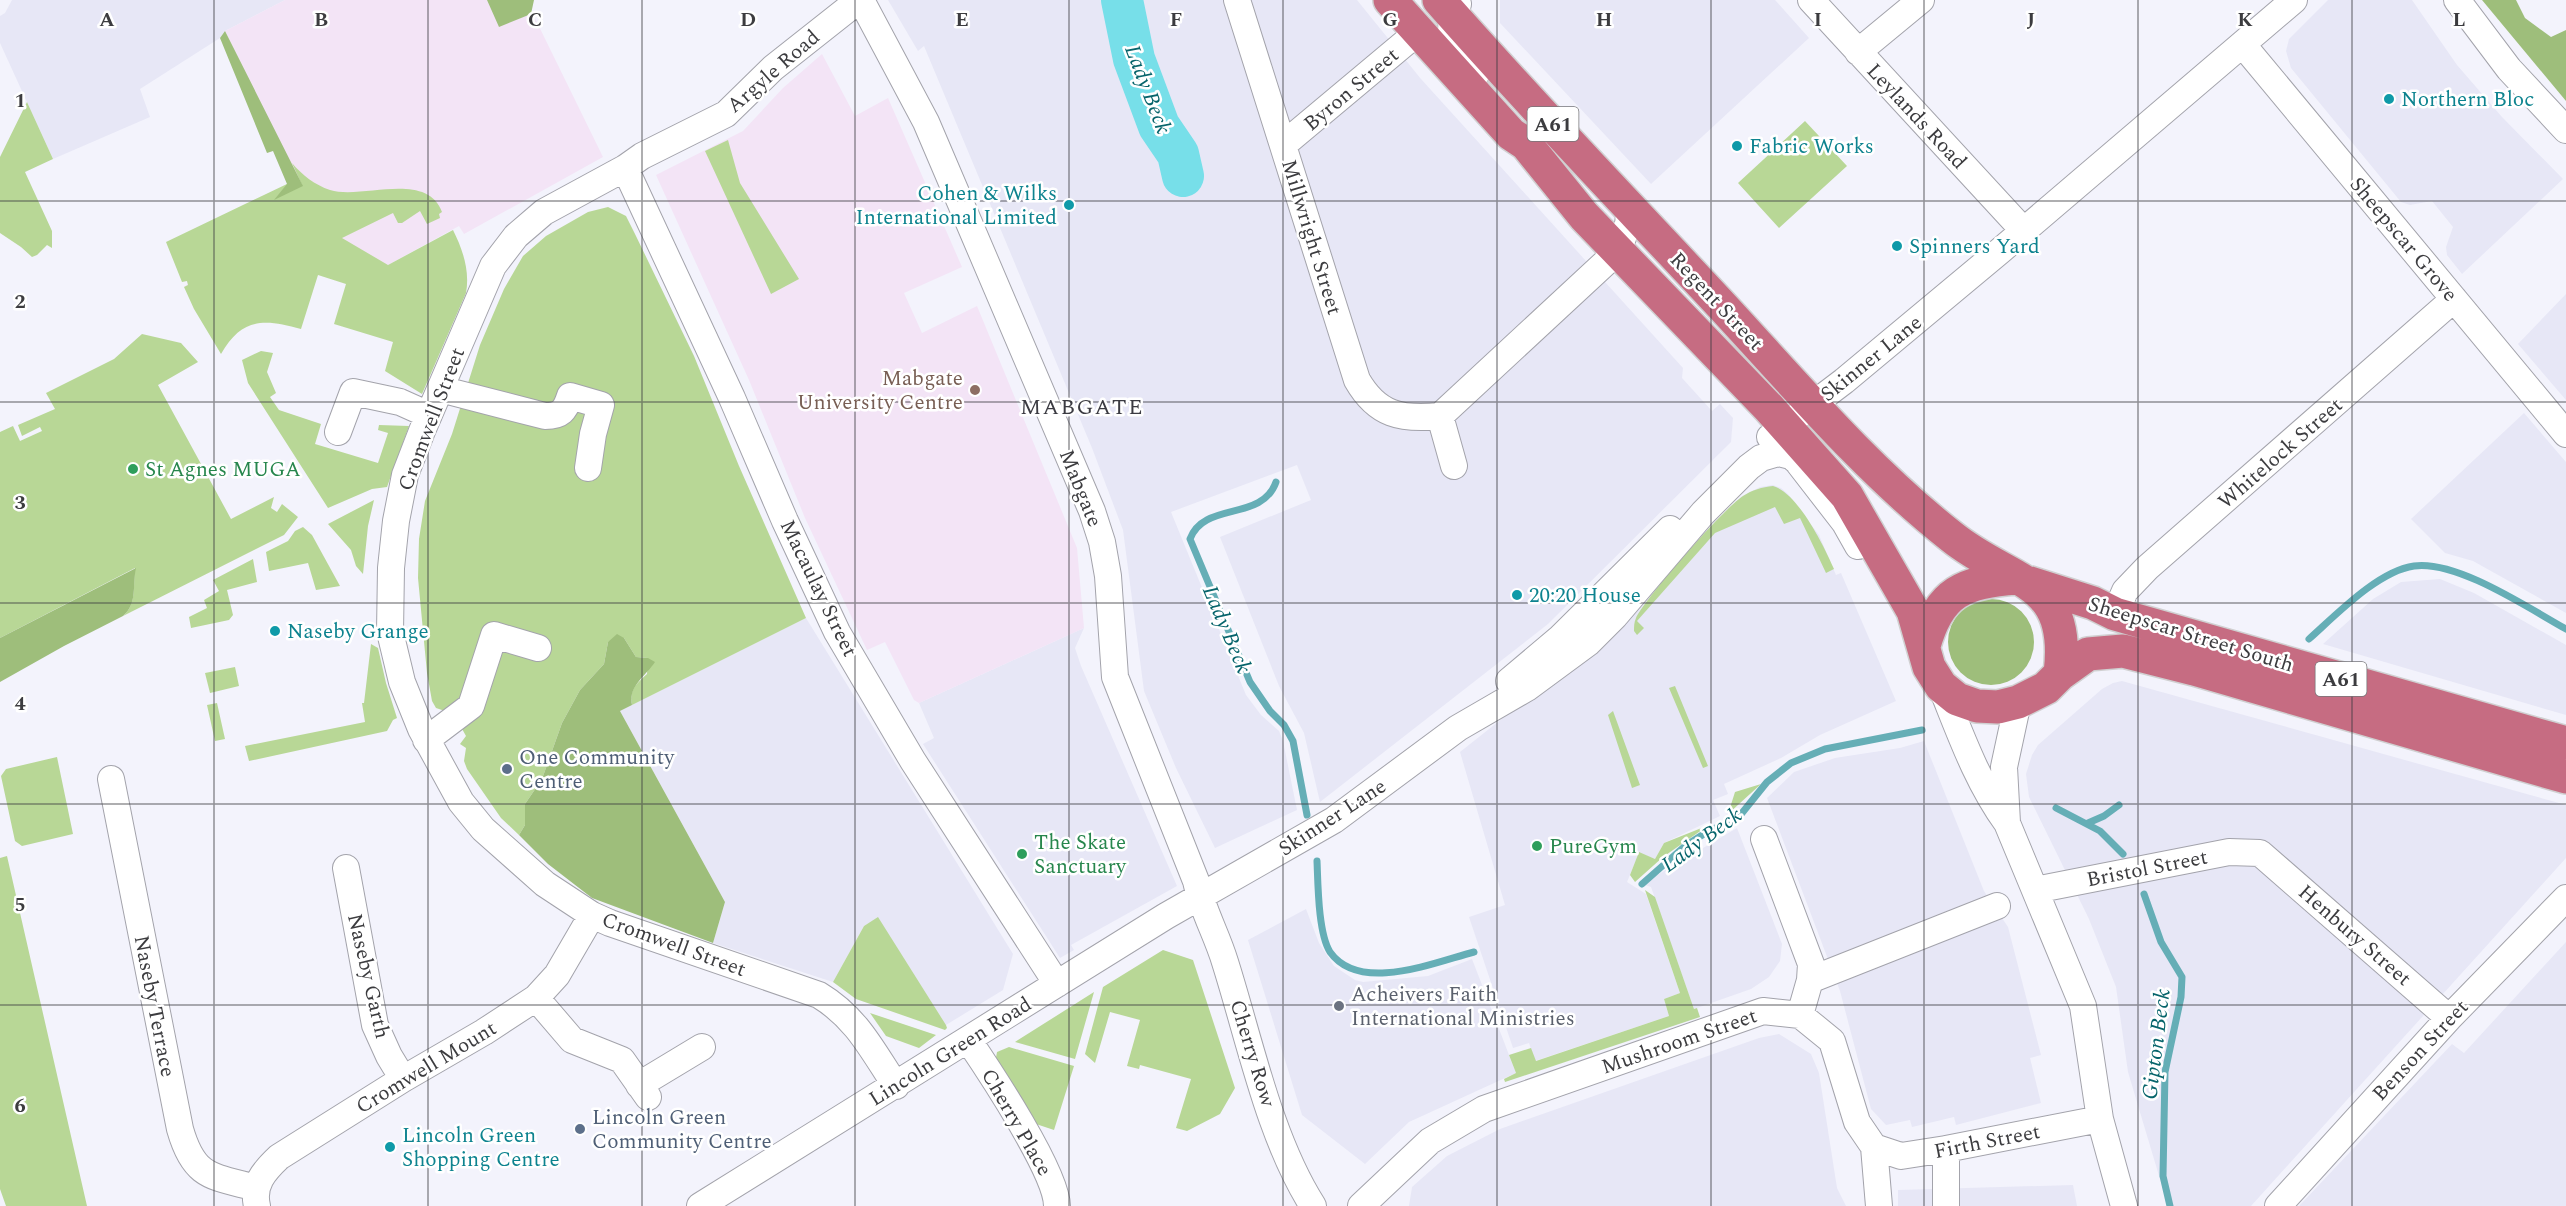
<svg xmlns="http://www.w3.org/2000/svg" width="2566" height="1206" font-family="Spectral,serif">
  <rect width="100%" height="100%" fill="#f3f3fc"/>
  <path fill="#e7e7f6" d="M12,0H285L225,31L220,38L140,89L150,117L53,159L0,43V16L5,13Z
    M888,0H1357L1421,79L1683,368L1682,378L1712,411L1720,404L1733,418L1731,442L1548,624L1320,802L1304,733L1279,686L1220,537L1311,500L1297,465L1171,512L1246,695L1261,715L1279,731L1283,741L1297,810L1215,848L1176,768L1144,691L1123,530L1092,448L924,46L918,51Z
    M1500,0H1775L1809,38L1651,184L1500,23Z
    M2328,0H2412L2457,65L2502,117L2563,179L2462,274L2447,255L2446,247L2453,227L2432,201L2410,205L2401,202L2291,68L2286,51L2289,39Z
    M2566,294V400L2518,344Z
    M2524,413L2566,462V613L2473,561L2445,553L2411,519Z
    M1773,485L1781,488L1788,494L1819,535L1836,575L1841,573L1896,701L1820,735L1781,758L1724,784L1728,794L1713,800L1720,816L1664,843L1655,859L1639,853L1627,882L1646,894L1680,993L1664,999L1669,1016L1535,1061L1529,1043L1513,1048L1469,917L1505,905L1460,752L1585,653L1650,585L1742,496L1760,487Z
    M2440,579L2474,593L2566,645V715L2323,644L2373,599L2401,582Z
    M806,618L1013,954L1003,990L946,1025L878,918L864,926L833,982L713,943L725,902L620,711Z
    M1084,628L1075,648L1081,666L1177,886L1071,945L1074,950L1060,958L923,744L934,738L919,703Z
    M2122,681L2566,805V858L2251,1206H2168L2128,1072L2116,987L2089,919L2029,797L2026,774L2032,755L2038,745L2102,689L2113,683Z
    M1924,741L1984,891L2008,927L2041,1055L2030,1058L2041,1103L1956,1125L1954,1117L1912,1127L1910,1120L1886,1125L1871,1109L1840,991L1767,798L1794,772L1835,758L1900,748Z
    M1737,828L1782,944L1780,961L1769,977L1751,989L1694,1009L1651,887L1642,884Z
    M1306,909L1319,943L1334,966L1355,980L1363,982L1428,976L1472,959L1516,1073L1409,1122L1365,1164L1302,1115L1248,940Z
    M2566,942V1206H2299L2452,1044L2464,1053Z
    M1779,1034L1811,1054L1819,1073L1837,1188L1846,1206H1409L1412,1187L1447,1156L1500,1129L1759,1038Z
    M2073,1185L2077,1206H1898V1190Z"/>
  <path fill="#f3e4f6" d="M285,0H526L603,157L464,234L459,226L388,265L184,287L188,284L176,247L302,186L225,31Z
    M822,54L855,116L888,98L962,267L904,293L922,333L977,306L1077,548L1084,628L919,703L914,700L885,642L867,650L805,518L749,380L656,175L743,131L783,88Z"/>
  <path fill="#b8d796" d="M27,102L53,159L25,172L52,231V248L47,245L37,255L32,257L21,247L0,233V157Z
    M1805,121L1847,166L1779,228L1738,183Z
    M728,140L740,183L799,279L771,294L705,151Z
    M292,163C302,175 315,185 330,190C362,200 426,170 442,212L439,214L440,218L427,224L420,211L402,223H398L393,213L342,238L388,265L453,230C463,250 470,271 466,293L422,394L385,371L393,342L334,324L346,284L318,275L301,329C265,319 242,317 221,354L194,309L184,287L188,285L187,281L182,282L166,242L287,184L302,185Z
    M608,207L626,216L635,234L694,356L739,466L806,618L632,705C629,690 636,684 647,674L648,658L636,657L624,638L608,642L604,664L580,690L562,723L542,779L525,804V825L519,835L501,818L467,769L464,761L466,748L460,744L466,736L451,709L445,711L436,708L432,701L427,673L418,578L419,539L425,501L452,434L480,345L504,289L523,256L546,236L588,212Z
    M142,334L181,343L198,362L158,385L231,519L274,497L271,508L277,512L282,504L298,517L284,535L123,616C137,604 133,586 135,568L0,638V432L13,426L20,441L42,431L40,427L22,436L18,425L55,409L46,393L114,359Z
    M261,351L273,353L267,372L276,393L270,397L279,410L321,424L315,444L378,463L388,433L378,430L379,425L409,426L387,487L372,489L328,508L248,383L242,360Z
    M1773,486C1798,493 1824,546 1834,569L1826,573L1800,518L1784,524L1775,507L1715,533L1637,621L1644,628L1637,635L1634,631C1634,627 1634,622 1636,618C1646,597 1724,508 1743,496C1752,490 1762,487 1773,486Z
    M374,500L368,526L363,574L356,566L351,550L328,524Z
    M303,527L312,535L340,586L316,590L308,563L269,571L266,552L288,541L295,531Z
    M253,559L257,582L227,590L233,615L229,620L191,628L189,617L207,608L204,600L219,591L213,580Z
    M371,644L378,648L386,683L397,718L393,720L387,731L249,761L245,746L365,722L362,703H364Z
    M235,667L239,686L210,693L205,673Z
    M1675,686L1708,766L1703,768L1669,688Z
    M217,703L225,739L215,741L207,705Z
    M1613,711L1640,785L1632,788L1608,715Z
    M57,757L73,834L22,846L15,841L1,776L6,769Z
    M1761,784L1728,814L1735,792Z
    M1709,825L1663,857L1635,882L1630,875L1639,852L1655,859L1664,843Z
    M7,856L87,1206H6L0,1189V858Z
    M1645,890L1655,897L1694,1009L1697,1008L1700,1017L1505,1082L1504,1079L1516,1073L1509,1055L1531,1048L1536,1061L1669,1016L1664,999L1680,993Z
    M878,917L946,1025L947,1028L945,1030L856,999L833,982L864,926Z
    M1163,950L1193,960L1235,1088L1220,1114L1187,1131L1176,1128L1191,1079L1140,1065L1139,1069L1127,1066L1140,1020L1110,1012L1095,1063L1085,1054L1103,987Z
    M1094,992L1075,1059L1015,1042Z
    M870,1013L936,1035L919,1048L886,1036Z
    M1009,1047L1074,1066L1054,1130L1033,1123L995,1063L997,1052Z"/>
  <path fill="#9ebe7b" d="M487,0H534L531,14L499,27Z
    M2482,0H2516L2525,18L2551,37L2566,30V101Z
    M225,31L303,186L274,200L287,184L273,151L267,153L220,38Z
    M136,568C132,586 138,603 123,616L64,646L0,682V638Z
    M1948 642a43 43 0 1 1 86 0a43 43 0 1 1-86 0Z
    M617,634L624,638L636,657L648,658L655,662C645,677 628,686 632,705L620,711L725,902L713,943L592,898L548,864L519,835L525,825V804L542,779L562,723L580,690L604,664L608,642Z"/>
  <g fill="none" stroke-linecap="round" stroke-linejoin="round">
    <path stroke="#65aeb6" stroke-width="7" d="M1276,482C1262,522 1204,501 1190,539L1250,682L1270,711L1284,725L1293,741L1307,815
      M2309,639C2336,615 2378,571 2414,566C2457,560 2528,608 2566,629
      M2056,808L2100,831L2123,854
      M2088,823L2104,816L2119,805
      M1317,861C1318,883 1318,933 1330,952C1360,994 1435,962 1474,952
      M1642,884L1685,846L1707,832L1738,818L1767,782L1791,763L1825,749L1922,730
      M2144,894L2161,942L2182,977L2181,997L2165,1072L2163,1176L2170,1206"/>
    <path stroke="#77dfe9" stroke-width="42" d="M1122,0L1134,59L1159,126L1178,154L1183,176"/>
    <g stroke="#a3a3ab" stroke-width="28">
      <path id="minor" d="M859,0L773,68L726,114L642,156L625,168L544,212L516,236L493,266L422,431L405,475L396,521L391,568L390,632L402,682L421,729L461,802L483,829L545,884L592,915L610,923L819,995C857,1018 872,1050 896,1086
        M861,0L926,122L1092,511L1102,542L1108,576L1115,677L1196,881C1202,909 1217,935 1225,962C1250,1041 1269,1137 1313,1206
        M1237,0L1357,380C1377,415 1401,420 1440,416L1618,251L1628,224L1630,208
        M1811,0L2024,231
        M2457,0L2509,69L2566,130
        M1458,4C1443,38 1453,48 1476,74
        M2243,45L2566,434
        M1858,52L1921,0
        M1283,145L1418,32
        M625,168L732,398L785,521L837,632L913,761L1057,984
        M440,389L545,416C561,416 565,411 570,396L601,405L593,434L588,468
        M1440,416L1454,466
        M338,432L353,392L400,402L429,415
        M1770,437L1844,381L2000,251L2294,0
        M2115,614L2125,591L2147,568L2454,299
        M1509,681L1560,638L1670,529
        M1941,686C1960,733 1977,782 2007,823L2083,1006L2100,1119L2124,1206
        M426,740L471,706L494,635L538,648
        M111,779L180,1129C194,1178 211,1176 256,1188
        M2007,823L2004,767L2018,702
        M1764,839L1811,964L1810,980
        M346,868L375,1025L389,1056L403,1079
        M2035,890L2229,852L2260,853L2449,1018
        M536,998L572,1040L622,1060L648,1097
        M1800,1015L1832,1041L1857,1122L1874,1147L1879,1206
        M969,1041C990,1072 1057,1173 1057,1206
        M639,1085L702,1047
        M1874,1147L1901,1156L1946,1149L2100,1119
        M257,1206C252,1185 264,1171 279,1157L403,1079L484,1032L536,998L557,975L592,915
        M700,1206L1166,916L1334,820L1458,728L1527,688L1588,643L1615,616L1703,513L1749,467L1761,458L1778,453L1791,456L1797,461L1845,523L1858,546
        M1361,1206L1430,1141L1484,1109L1763,1011L1800,1015L1810,980L1997,906
        M1946,1206V1149
        M2278,1206L2449,1018L2566,898"/>
    </g>
    <g stroke="#d0d0d1" stroke-width="36">
      <path id="highway" d="M1390,0L1511,134L1526,144L1584,216L1769,408L1847,496L1913,611L1929,667L1941,686L1957,699L1977,706L1998,707L2018,702L2046,688L2060,674L2088,654L2123,651L2194,669L2566,777
        M1439,0C1531,105 1628,205 1723,307C1796,386 1867,470 1952,537C2012,585 2072,578 2060,674
        M2030,583L2093,603L2115,614L2566,743
        M1924,646C1939,591 1964,582 2017,578"/>
    </g>
    <use href="#minor" stroke="#fff" stroke-width="26"/>
    <use href="#highway" stroke="#c66c82" stroke-width="33"/>
  </g>
  <path fill="none" stroke="#3c3c3f" stroke-width="1.5" stroke-opacity="0.55" d="M214,0V1206M428,0V1206M642,0V1206M855,0V1206M1069,0V1206M1283,0V1206M1497,0V1206M1711,0V1206M1924,0V1206M2138,0V1206M2352,0V1206M0,201H2566M0,402H2566M0,603H2566M0,804H2566M0,1005H2566"/>
  <g fill="#0f9aa8" stroke="#fff" stroke-width="2">
    <circle cx="2389" cy="99" r="6"/>
    <circle cx="1737" cy="146" r="6"/>
    <circle cx="1069" cy="205" r="6"/>
    <circle cx="1897" cy="246" r="6"/>
    <circle cx="1517" cy="595" r="6"/>
    <circle cx="275" cy="631" r="6"/>
    <circle cx="390" cy="1147" r="6"/>
  </g>
  <circle fill="#8d6e63" stroke="#fff" stroke-width="2" cx="975" cy="390" r="6"/>
  <g fill="#2e9e5b" stroke="#fff" stroke-width="2">
    <circle cx="133" cy="469" r="6"/>
    <circle cx="1537" cy="846" r="6"/>
    <circle cx="1022" cy="854" r="6"/>
  </g>
  <g fill="#5c6f8a" stroke="#fff" stroke-width="2">
    <circle cx="507" cy="769" r="6"/>
    <circle cx="580" cy="1129" r="6"/>
  </g>
  <circle fill="#6b7280" stroke="#fff" stroke-width="2" cx="1339" cy="1006" r="6"/>
  <g text-anchor="middle" stroke-width="5" stroke-linejoin="round" paint-order="stroke">
    <g fill="#fff" stroke="#767679" stroke-width="1.5">
      <rect x="1527.5" y="107" width="51" height="34" rx="4.5"/>
      <rect x="2315.5" y="662" width="51" height="34" rx="4.5"/>
    </g>
    <g font-size="20" font-weight="bold" fill="#3c3c3f">
      <text x="1553" y="131">A61</text>
      <text x="2341" y="686">A61</text>
    </g>
    <g font-size="21" fill="#3c3c3f" stroke="#fff">
      <text transform="translate(773 71) rotate(-41)" y="7">Argyle Road</text>
      <text transform="translate(1351 89) rotate(-40)" y="7">Byron Street</text>
      <text transform="translate(1917 116) rotate(47)" y="7">Leylands Road</text>
      <text transform="translate(1312 237) rotate(73)" y="7">Millwright Street</text>
      <text transform="translate(2404 239) rotate(50)" y="7">Sheepscar Grove</text>
      <text transform="translate(1717 301) rotate(47)" y="7">Regent Street</text>
      <text transform="translate(1871 358) rotate(-39)" y="7">Skinner Lane</text>
      <text transform="translate(431 419) rotate(-69)" y="7">Cromwell Street</text>
      <text transform="translate(2280 453) rotate(-41)" y="7">Whitelock Street</text>
      <text transform="translate(1081 488) rotate(68)" y="7">Mabgate</text>
      <text transform="translate(819 588) rotate(64)" y="7">Macaulay Street</text>
      <text transform="translate(2191 634) rotate(17)" y="7">Sheepscar Street South</text>
      <text transform="translate(1332 817) rotate(-33)" y="7">Skinner Lane</text>
      <text transform="translate(2147 868) rotate(-11)" y="7">Bristol Street</text>
      <text transform="translate(2355 935) rotate(41)" y="7">Henbury Street</text>
      <text transform="translate(674 944) rotate(20)" y="7">Cromwell Street</text>
      <text transform="translate(369 976) rotate(77)" y="7">Naseby Garth</text>
      <text transform="translate(155 1006) rotate(79)" y="7">Naseby Terrace</text>
      <text transform="translate(1679 1041) rotate(-19)" y="7">Mushroom Street</text>
      <text transform="translate(2420 1050) rotate(-47)" y="7">Benson Street</text>
      <text transform="translate(950 1051) rotate(-32)" y="7">Lincoln Green Road</text>
      <text transform="translate(1253 1053) rotate(73)" y="7">Cherry Row</text>
      <text transform="translate(426 1067) rotate(-31)" y="7">Cromwell Mount</text>
      <text transform="translate(1017 1122) rotate(60)" y="7">Cherry Place</text>
      <text transform="translate(1987 1141) rotate(-11)" y="7">Firth Street</text>
    </g>
    <g font-size="21" fill="#0d838f" stroke="#fff" text-anchor="start">
      <text x="2401" y="106">Northern Bloc</text>
      <text x="1749" y="153">Fabric Works</text>
      <text x="1057" y="200" text-anchor="end">Cohen &amp; Wilks<tspan x="1057" dy="24">International Limited</tspan></text>
      <text x="1909" y="253">Spinners Yard</text>
      <text x="1529" y="602">20:20 House</text>
      <text x="287" y="638">Naseby Grange</text>
      <text x="402" y="1142">Lincoln Green<tspan x="402" dy="24">Shopping Centre</tspan></text>
    </g>
    <g font-size="21" fill="#785e54" stroke="#fff" text-anchor="end">
      <text x="963" y="385">Mabgate<tspan x="963" dy="24">University Centre</tspan></text>
    </g>
    <g font-size="21" fill="#27864d" stroke="#fff" text-anchor="start">
      <text x="145" y="476">St Agnes MUGA</text>
      <text x="1034" y="849">The Skate<tspan x="1034" dy="24">Sanctuary</tspan></text>
      <text x="1549" y="853">PureGym</text>
    </g>
    <g font-size="21" fill="#4e5e75" stroke="#fff" text-anchor="start">
      <text x="519" y="764">One Community<tspan x="519" dy="24">Centre</tspan></text>
      <text x="592" y="1124">Lincoln Green<tspan x="592" dy="24">Community Centre</tspan></text>
    </g>
    <g font-size="21" fill="#5b616d" stroke="#fff" text-anchor="start">
      <text x="1351" y="1001">Acheivers Faith<tspan x="1351" dy="24">International Ministries</tspan></text>
    </g>
    <g font-size="22" font-style="italic" fill="#06646b" stroke="#fff">
      <text transform="translate(1149 89) rotate(69)" y="8">Lady Beck</text>
      <text transform="translate(1228 629) rotate(67)" y="8">Lady Beck</text>
      <text transform="translate(1701 839) rotate(-36)" y="8">Lady Beck</text>
      <text transform="translate(2155 1044) rotate(-83)" y="8">Gipton Beck</text>
    </g>
    <g font-size="22" letter-spacing="1.5" fill="#3b3b42" stroke="#fff">
      <text x="1082" y="414">MABGATE</text>
    </g>
  </g>
  <g font-size="20" text-anchor="middle" font-weight="bold" fill="#3c3c3f" stroke="#fff" stroke-width="5" stroke-linejoin="round" paint-order="stroke">
    <text x="107" y="26">A</text>
    <text x="321" y="26">B</text>
    <text x="535" y="26">C</text>
    <text x="748" y="26">D</text>
    <text x="962" y="26">E</text>
    <text x="1176" y="26">F</text>
    <text x="1390" y="26">G</text>
    <text x="1604" y="26">H</text>
    <text x="1818" y="26">I</text>
    <text x="2031" y="26">J</text>
    <text x="2245" y="26">K</text>
    <text x="2459" y="26">L</text>
    <text x="20" y="107">1</text>
    <text x="20" y="308">2</text>
    <text x="20" y="509">3</text>
    <text x="20" y="710">4</text>
    <text x="20" y="911">5</text>
    <text x="20" y="1112">6</text>
  </g>
</svg>
